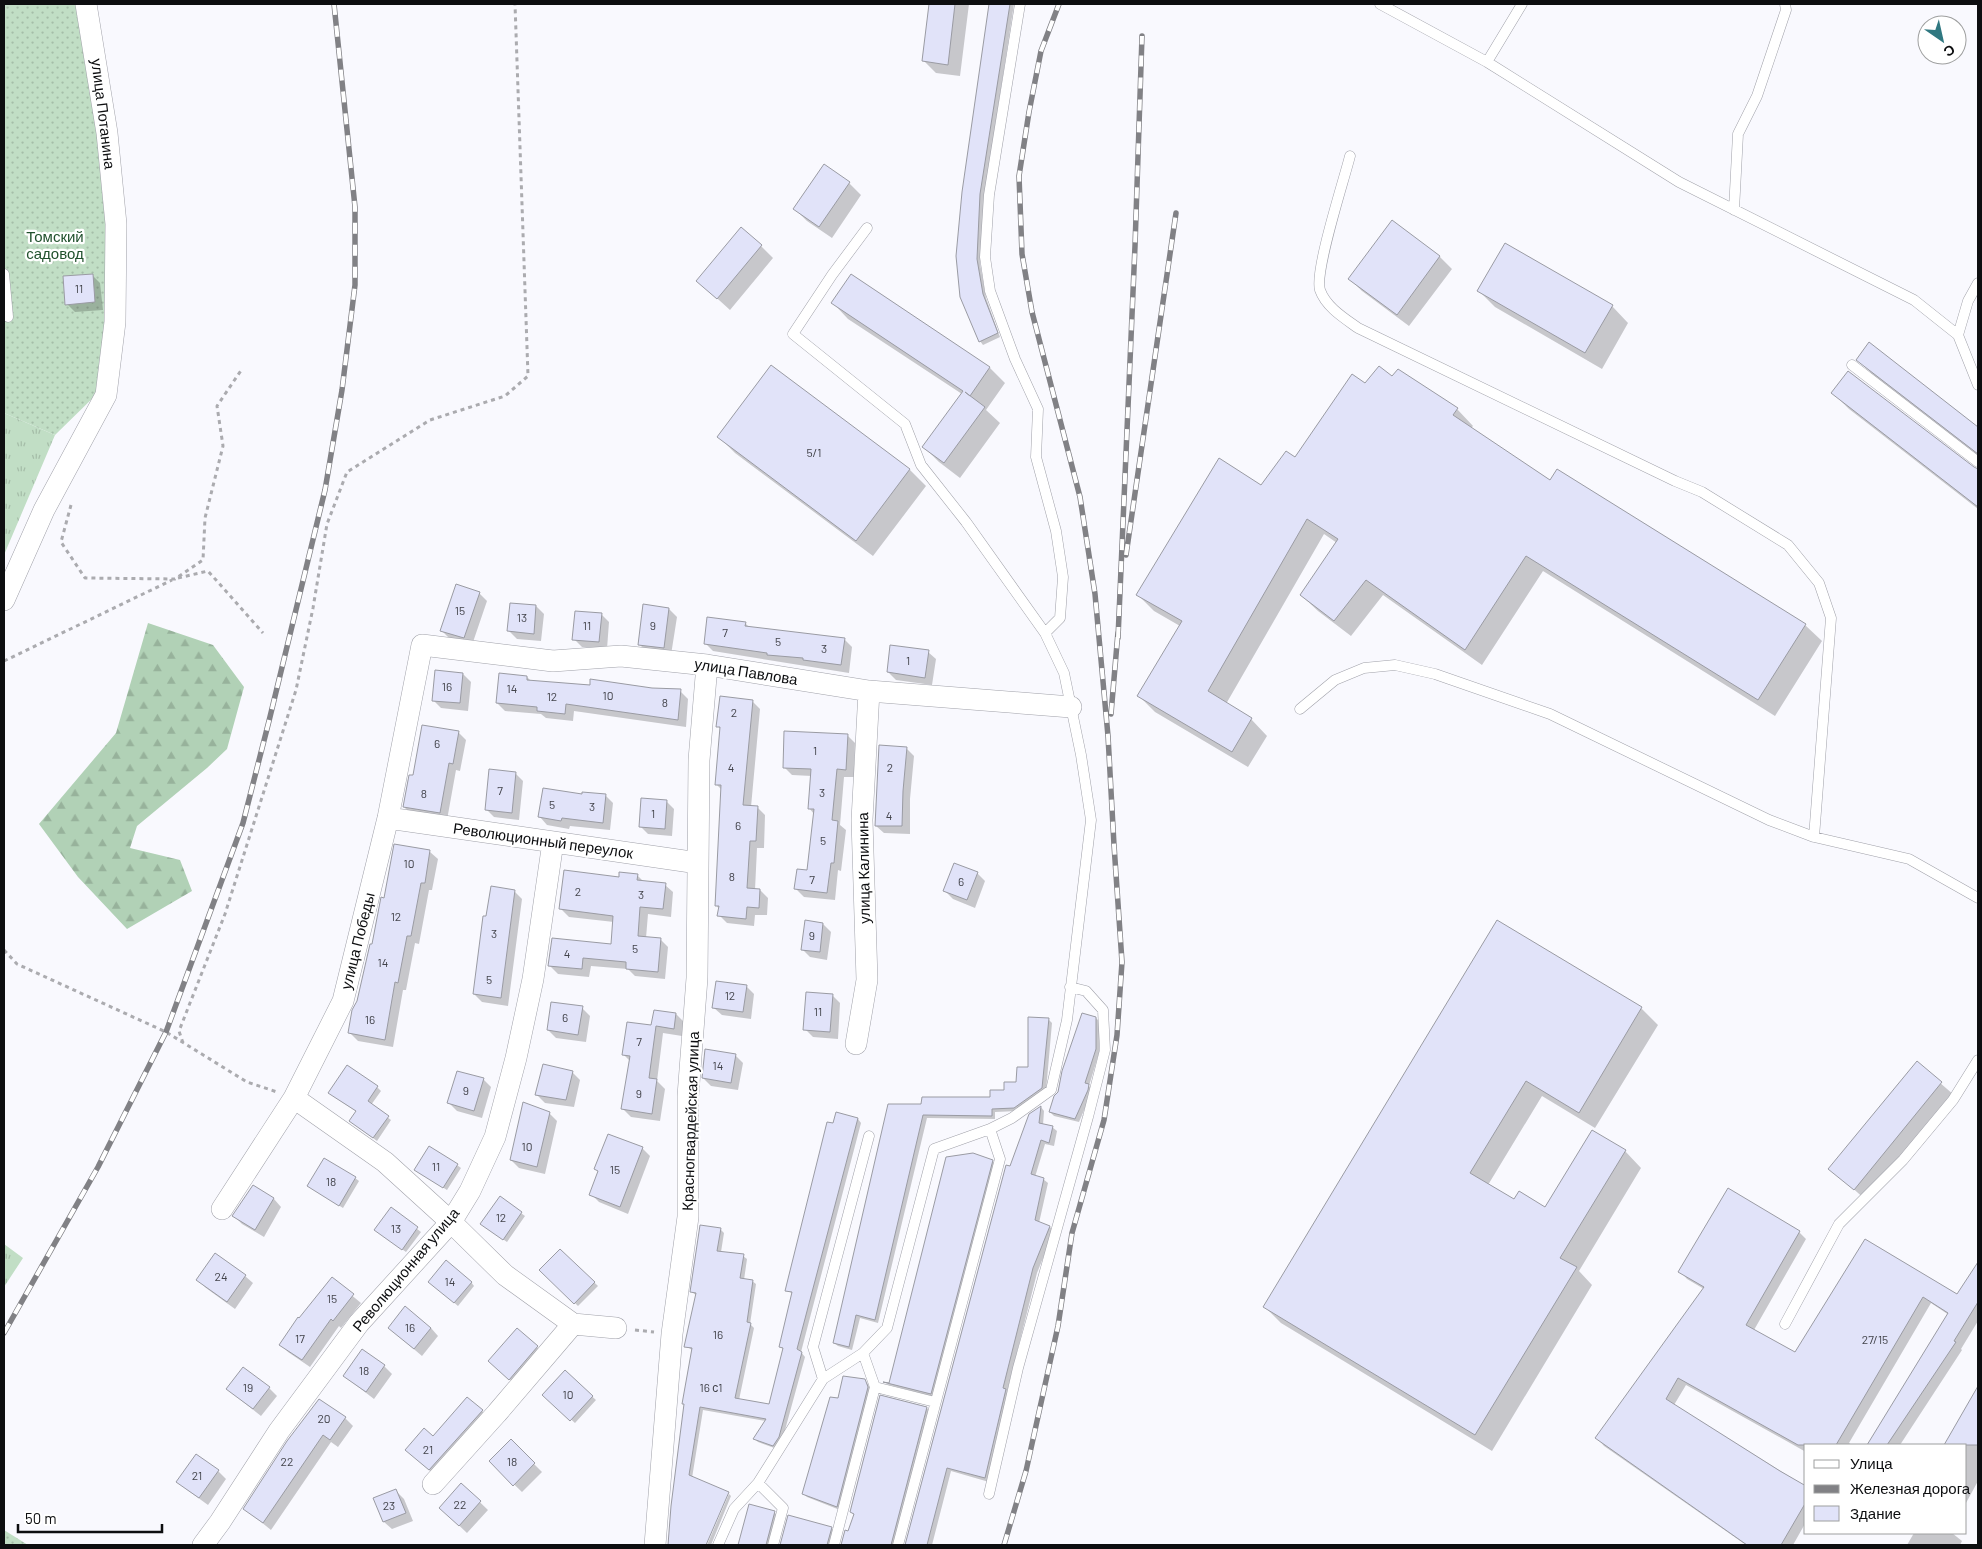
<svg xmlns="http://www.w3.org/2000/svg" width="1982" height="1549" font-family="Barlow,sans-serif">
  <defs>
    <pattern id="grass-tufts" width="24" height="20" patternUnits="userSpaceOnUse" patternTransform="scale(1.25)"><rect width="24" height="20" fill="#c1dec5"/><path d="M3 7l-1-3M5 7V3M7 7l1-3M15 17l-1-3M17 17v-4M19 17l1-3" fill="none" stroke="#a5bda8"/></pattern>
    <pattern id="forest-firs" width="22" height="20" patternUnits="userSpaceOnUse" patternTransform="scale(1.25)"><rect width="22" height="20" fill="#b1d1b6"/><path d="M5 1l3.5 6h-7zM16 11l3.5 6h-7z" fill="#97b29b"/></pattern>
    <pattern id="garden-dots" width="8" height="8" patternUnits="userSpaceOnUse" patternTransform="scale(1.25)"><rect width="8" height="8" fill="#c1dec5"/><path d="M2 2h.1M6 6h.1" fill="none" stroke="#a5bda8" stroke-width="1.8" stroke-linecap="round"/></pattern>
  </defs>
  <rect width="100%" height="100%" fill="#f9f9fe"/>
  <path fill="url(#grass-tufts)" d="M4,413L55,435L4,555Z
    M4,1244L23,1258L4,1287Z"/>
  <path fill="url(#forest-firs)" d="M148,623L213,645L244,687L227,749L207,768L137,826L130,848L180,860L192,891L127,929L78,877L39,824L116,733Z"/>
  <path fill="url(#garden-dots)" d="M4,4H78L97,130L108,249V322L99,392L55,435L4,413Z
    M4,1530L28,1545H4Z"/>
  <path fill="#0003" d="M931,4H969L960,76L936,73L924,61Z
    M990,4H1014L984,199L980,263L986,298L1000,337L983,345L980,341L963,192Z
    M824,166L849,183L861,195L832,238L807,221L794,208Z
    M761,246L773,258L730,310L698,281Z
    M1439,256L1452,269L1409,326L1362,291L1350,279Z
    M92,275L100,283L103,310L75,312L67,304Z
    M851,275L990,368L1005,383L986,410L1000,423L960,478L939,462L924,447L962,394L848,319L833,303Z
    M1479,291L1612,306L1628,323L1602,369L1495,307Z
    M1869,344L1978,429V456L1874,376L1858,360Z
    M771,366L910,470L926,486L873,556L735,453L718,436Z
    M1393,377L1457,409L1473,426L1471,428L1550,482L1805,625L1822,641L1775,716L1543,571L1482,665L1383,595L1351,636L1318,611L1301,595L1337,543L1324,534L1226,704L1251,719L1267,736L1248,767L1155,712L1139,696L1180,626L1154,611L1138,595L1295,458L1366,385Z
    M1833,393L1973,469H1978V509L1849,409Z
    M479,593L487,601L472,645L449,638L441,630Z
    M536,606L544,614L541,641L517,639L509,631Z
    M669,609L677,617L671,655L647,652L639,644Z
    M601,614L609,622L607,649L582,647L574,639Z
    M745,623L750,628L844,639L852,647L849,673L713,651L705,643Z
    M928,652L936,659L932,685L896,680L888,672Z
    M463,674L471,682L468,711L441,708L433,700Z
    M527,677L531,681L680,691L688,699L686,727L574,711L573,721L546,718L541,714L505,711L497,703Z
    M752,701L760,709L751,807H757L765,815L764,848H757L755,890H760L768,898L767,915H755L754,926L727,923L719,915V909L716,905L722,790L716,784L721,730L718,726Z
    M458,732L466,740L460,771L456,770L447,820L412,815L404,807L414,777Z
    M847,735L855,743L854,777H844L840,825L846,830L841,871L838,870L835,900L804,897L796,889L808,871L814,814L809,808L812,776L792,775L784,767Z
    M906,748L914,756L910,799V834L884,833L876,826Z
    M515,773L523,781L519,820L494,817L486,809Z
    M605,795L613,803L610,830L570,826L569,829L547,825L540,817L583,796Z
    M666,801L674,809L672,836L648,834L640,826Z
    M396,845L430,852L438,859L432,890H429L419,944L415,943L406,990H403L393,1047L358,1041L350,1033L385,899Z
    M977,873L985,881L975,908L953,899L945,891Z
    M637,875L644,882L665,885L673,892L671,917L648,914L646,938L660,939L668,947L665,979L635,976L628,969L591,966L589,977L558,974L550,966L612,945L614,922L569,917L561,909L620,879Z
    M514,891L522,899L508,1006L482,1002L474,994L487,918Z
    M1498,922L1641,1008L1658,1025L1595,1128L1542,1096L1488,1185L1514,1201L1545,1209L1625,1151L1641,1168L1579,1271L1592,1285L1492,1451L1281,1323L1265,1307Z
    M823,924L831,932L827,960L810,957L802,949Z
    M746,986L754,994L751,1019L722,1015L714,1008Z
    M832,995L840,1003L838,1039L813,1037L805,1029Z
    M582,1008L590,1016L586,1042L556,1038L548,1030Z
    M676,1014L684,1022L682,1036L663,1033L657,1081L665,1089L660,1121L631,1117L623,1109L630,1061L624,1055L653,1027Z
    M1096,1018L1100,1022L1099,1053L1089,1086L1092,1089L1091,1094L1079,1122L1054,1116L1050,1112Z
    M1048,1019L1052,1023L1046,1091L1018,1111L995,1112V1119L927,1118L878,1323L860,1318L852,1350L838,1346L834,1343L922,1106L991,1098L1018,1083L1029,1069Z
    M735,1055L743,1063L738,1090L711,1086L703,1078Z
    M1917,1063L1954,1095L1867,1201L1830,1168Z
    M572,1072L580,1080L574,1107L545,1103L537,1095Z
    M483,1079L491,1087L482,1118L457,1111L449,1103Z
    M377,1087L381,1091L371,1105L391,1120L377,1141L350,1121L357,1112L333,1096Z
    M1041,1107L1044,1111L1043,1125L1052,1127L1057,1131L1054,1146L1045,1144L1035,1177L1043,1179L1048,1183L1039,1223L1050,1227L1054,1231L1037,1273L1007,1392L1009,1394L989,1482L951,1471L932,1545H906L1006,1166L1011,1168Z
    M549,1113L557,1121L545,1174L519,1168L511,1160Z
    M858,1119L861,1123L801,1352L805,1357L782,1441L777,1449L758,1442L755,1439L766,1421L703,1410L692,1478L727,1493L704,1545H668L685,1405L683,1404L692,1350L686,1346L697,1296L692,1292L720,1229L724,1233L721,1252L743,1256L747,1259L744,1280L752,1281L756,1284L750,1324L754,1328L739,1400L770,1405L784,1350L780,1346L793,1294L787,1290L833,1125Z
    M642,1148L650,1156L628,1214L599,1202L591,1194L599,1172L596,1169Z
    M947,1158L992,1161L996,1165L934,1397L886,1384H890Z
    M457,1165L461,1168L447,1190L420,1173Z
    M355,1178L359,1181L343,1208L308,1186Z
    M253,1187L274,1199L281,1207L264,1237L242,1224L234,1216Z
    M500,1198L525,1216L507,1242L485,1227Z
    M391,1209L421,1232L406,1252L379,1233Z
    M1799,1232L1806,1239L1754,1330L1796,1353L1866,1240L1957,1296L1978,1264V1321L1961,1349L1962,1350L1900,1445H1868L1949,1315L1931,1303L1849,1443L1852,1445H1806V1452L1686,1385L1674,1405L1806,1487V1522L1793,1545H1746L1604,1446L1597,1438L1704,1289L1687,1279L1680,1271Z
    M560,1250L598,1286L578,1306L541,1270Z
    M245,1276L253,1283L235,1309L206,1288L198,1280Z
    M332,1279L361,1303L341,1328L339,1326L310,1367L288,1352L281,1344Z
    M471,1282L474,1286L458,1306L433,1285Z
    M389,1328H431L438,1336L422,1356Z
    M537,1347L540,1351L513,1382L493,1365Z
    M384,1366L392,1374L374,1399L344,1376Z
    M565,1372L596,1400L575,1423L544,1395Z
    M864,1381L868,1384L871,1392L840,1510L807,1497L803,1493L839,1399Z
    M269,1388L277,1396L261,1416L227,1389Z
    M1978,1389V1481L1966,1503V1445H1946Z
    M881,1397L927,1408L931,1413L896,1545H842L846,1532L849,1533L855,1516L851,1512Z
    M319,1400L345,1418L353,1426L338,1447L331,1442L271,1530L245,1509Z
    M482,1411L490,1419L437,1477L415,1458L433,1438Z
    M511,1441L542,1472L522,1492L490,1461Z
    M218,1471L226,1479L208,1505L186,1489L178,1481Z
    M462,1485L488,1510L467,1533L449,1516Z
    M396,1491L404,1499L413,1521L392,1529L384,1522Z
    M729,1494L731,1496L711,1545H707Z
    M750,1506L774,1512L779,1517L771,1545H739Z
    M789,1516L831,1528L835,1532L833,1545H781Z
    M1914,1533H1952L1962,1541L1960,1545H1907Z"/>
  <path fill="#e1e3f9" stroke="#9a9ba3" d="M929,4H955L948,65L922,61Z
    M989,4H1010L980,194L977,259L983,294L998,333L979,342L960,297L956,256L962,192Z
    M824,164L850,182L819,227L793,209Z
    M1392,220L1440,256L1397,315L1348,279Z
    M741,227L762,245L717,299L696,281Z
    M1505,243L1613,305L1585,353L1477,291Z
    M93,274L95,302L65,305L63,276Z
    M851,274L990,367L970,396L965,392L985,407L944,463L922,447L963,391L831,303Z
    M1869,342L1978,427V454L1856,360Z
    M771,365L910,469L856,541L717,437Z
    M1379,366L1392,376L1398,369L1458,408L1453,415L1550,480L1557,469L1806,624L1758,700L1526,556L1465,650L1366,580L1334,621L1300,595L1338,539L1307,519L1208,691L1252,718L1232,752L1137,696L1182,621L1136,595L1219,458L1261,485L1286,451L1295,457L1352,374L1365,383Z
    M1848,371L1974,467L1978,469V507L1831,393Z
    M456,584L480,592L464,638L440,631Z
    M510,603L536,605L534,634L507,631Z
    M643,604L669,608L664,648L638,645Z
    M575,611L602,613L599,642L572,640Z
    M707,617L746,622L745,626L845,638L841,665L803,660V658L767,655V653L704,644Z
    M890,645L929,650L925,678L887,672Z
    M435,670L463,673L460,703L432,701Z
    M499,673L527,676V680L590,685V679L652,688L681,689L678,720L566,704L565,714L537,711V707L496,703Z
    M720,696L753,700L743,805L758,806L756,841H750L747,888L760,889L759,908L747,907L746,919L717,916L719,906H715L721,785H715L720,727H716Z
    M422,725L459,731L453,764L449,763L440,813L403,807L409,775H413Z
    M784,731L848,734L846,770L837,769L832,820L838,821L834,863H831L827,893L794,889L797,869L807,870L814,809H808L811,769L783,768Z
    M879,745L907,747L903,791L902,826H875Z
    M489,769L516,772L512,813L485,810Z
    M543,788L582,794V792L606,794L603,823L562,818L561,821L538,817Z
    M641,798L667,800L665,829L639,827Z
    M394,844L430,850L425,883H421L411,936H407L398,983L395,982L385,1040L348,1033L352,1010L357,1001L370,944H372L381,897L384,898Z
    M954,863L978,872L967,900L943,891Z
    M564,870L619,877V872L638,874L637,880L666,883L663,909L640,907L638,936L661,938L658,972L626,969V962L583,958L582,969L548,966L552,938L611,944L613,916L559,909Z
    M491,886L515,890L501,998L473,994L483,916H486Z
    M805,920L823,923L820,952L801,950Z
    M1497,920L1642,1007L1579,1113L1526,1081L1470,1173L1514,1199L1519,1191L1545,1207L1592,1130L1626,1150L1560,1258L1577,1267L1475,1435L1263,1307Z
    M716,981L747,985L743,1012L712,1008Z
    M806,992L833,994L830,1032L803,1030Z
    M551,1002L583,1006L578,1035L547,1030Z
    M654,1010L676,1013L674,1029L656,1026L649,1078L657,1079L652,1114L621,1109L630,1056L622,1055L627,1022L651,1025Z
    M1082,1013L1096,1017V1049L1085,1083L1089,1084L1088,1090L1075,1119L1049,1112L1054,1096L1058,1092L1062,1071Z
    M1028,1017L1049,1018L1042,1088L1014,1108L992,1109V1116L923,1115L875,1320L856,1315L849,1347L833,1343L888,1104H921L922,1097H990V1090H1004V1082H1016L1017,1067H1028Z
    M705,1049L736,1054L731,1083L702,1078Z
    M1917,1061L1942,1082L1854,1190L1828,1169Z
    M543,1064L573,1071L566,1100L535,1095Z
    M347,1065L378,1086L368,1101L389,1116L373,1138L349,1121L356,1111L328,1093Z
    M457,1071L484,1078L474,1111L447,1103Z
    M523,1102L550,1112L537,1167L510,1160Z
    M1041,1106L1039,1123L1053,1126L1049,1143L1041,1140L1031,1174L1044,1178L1035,1220L1050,1226L1033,1268L1003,1388L1006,1389L985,1478L947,1468L927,1545H905L1006,1165L1010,1166L1029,1114Z
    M836,1112L858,1118L797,1349L802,1352L779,1437L773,1446L753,1439L766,1419L700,1407L689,1475L729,1492L706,1545H668L671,1506L684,1404H682L692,1348L684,1347L696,1293L690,1292L700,1225L721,1228L717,1251L744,1254L740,1278L753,1280L747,1322L751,1323L735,1398L769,1404L783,1348L779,1347L792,1292L785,1291L827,1122L833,1123Z
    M608,1134L643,1147L620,1207L589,1195L598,1171L594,1169Z
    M429,1146L458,1164L443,1188L414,1170Z
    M973,1153L993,1160L931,1394L883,1382L889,1383L946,1157Z
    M324,1158L356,1177L339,1206L307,1186Z
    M253,1185L274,1198L255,1230L232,1216Z
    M1728,1188L1800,1231L1746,1325L1795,1352L1865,1239L1957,1294L1978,1262V1302L1954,1341L1956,1342L1887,1445H1867L1948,1313L1923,1297L1836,1445H1798L1678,1378L1666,1399L1780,1471L1806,1486V1502L1781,1545H1747L1595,1438L1704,1287L1678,1272Z
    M500,1196L522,1212L503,1240L480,1224Z
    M391,1207L418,1227L402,1250L374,1230Z
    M560,1249L595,1282L574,1304L539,1270Z
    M215,1253L246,1275L227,1302L196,1280Z
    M446,1260L472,1282L454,1303L428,1282Z
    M332,1277L354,1294L333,1321L331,1319L302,1360L279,1345L298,1317L299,1318Z
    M405,1306L431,1328L414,1349L388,1328Z
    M517,1328L538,1346L509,1380L488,1361Z
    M362,1349L385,1365L366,1392L343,1376Z
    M243,1367L270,1387L253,1409L226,1389Z
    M565,1370L593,1396L570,1421L542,1395Z
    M843,1376L865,1379L868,1387L837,1507L802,1494L830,1397L838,1398Z
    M1978,1386V1445H1944Z
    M880,1395L927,1407L891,1545H841L845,1530L848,1531L854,1514L850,1512Z
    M467,1397L483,1410L429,1470L405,1450L424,1428L433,1436Z
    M319,1399L346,1417L330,1440L323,1435L263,1523L243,1509L287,1441Z
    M511,1439L535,1463L513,1486L489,1461Z
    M196,1454L219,1470L199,1498L176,1482Z
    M461,1483L481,1501L459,1526L439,1508Z
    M396,1489L406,1513L383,1522L373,1498Z
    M749,1504L775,1511L766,1545H738Z
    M788,1515L832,1527L827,1545H780Z"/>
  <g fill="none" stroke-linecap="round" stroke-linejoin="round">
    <g stroke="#a0a1a9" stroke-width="11">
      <path id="lane" d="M1380,4L1487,62L1679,182L1914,300L1958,335L1978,385
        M1487,62L1522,4
        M1350,156C1344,180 1314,272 1320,290C1326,307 1344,318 1358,328L1675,481L1702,492L1788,545L1819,583L1831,618L1814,837
        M1734,210L1738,134L1757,96L1786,10L1785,4
        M867,228L832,275L793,334L905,424L921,465L966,522L1045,633
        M4,274L8,317
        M1958,335L1968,301L1978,283
        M1852,365L1978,462
        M1300,709L1335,680L1364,668L1395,665L1435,674L1550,714L1769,820L1814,837L1909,859L1978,898
        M1785,1324L1839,1224L1903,1160L1953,1100L1978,1060
        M823,1379L813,1347L869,1136
        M875,1387L935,1402
        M758,1483L783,1508L773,1545
        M989,1494L1018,1368L1088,1117L1105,1050L1103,1010L1086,991L1070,987
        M718,1545L734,1509L758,1483L823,1379L863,1353L887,1328L934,1149L990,1129L1012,1118L1051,1090L1067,1020L1091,820L1081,755L1064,673L1045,633L1060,618L1063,577L1056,531L1036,457L1038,409L1015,359L990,291L985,257L989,195L1020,4
        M834,1545L875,1387L863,1353
        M898,1545L1000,1159L990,1129"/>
    </g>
    <g stroke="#a0a1a9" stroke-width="22">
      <path id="street" d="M4,600L44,510L106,395L115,322L116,224L107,133L86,4
        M388,818L698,863
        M856,1044L867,980L862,820L869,691
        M294,1098L385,1162L451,1222L505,1275L573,1324L616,1328
        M222,1209L294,1098L343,1001L388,818L422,645L553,661L621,656L707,665L869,691L1071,707
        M433,1484L497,1413L573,1324
        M203,1545L220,1522L279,1431L359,1323L451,1222L470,1191L495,1137L516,1058L533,979L553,842
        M655,1545L672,1334L688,1217V1096L697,978L699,760L707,665"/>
    </g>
    <path stroke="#ababaf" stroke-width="3" stroke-dasharray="4 4" stroke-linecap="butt" d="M71,505L61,542L85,578L175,579L203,560L205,518L223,446L217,406L242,369
      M178,578L208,571L263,633
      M4,661L172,580
      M4,950L17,964L166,1032L247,1082L277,1092
      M183,1043L179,1031L225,914L296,690L313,608L327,524L347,472L430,420L505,396L528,376L515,4
      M635,1330L654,1332"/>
    <use href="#lane" stroke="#fff" stroke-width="10"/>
    <use href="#street" stroke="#fff" stroke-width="21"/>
    <g stroke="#818185" stroke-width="5.5">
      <path id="rail" d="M1126,555L1176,213
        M1118,638L1135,246L1142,36
        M1111,714L1118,632
        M4,1333L98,1167L166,1032L243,823L269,721L325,490L342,390L355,285V207L334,4
        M1004,1545L1026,1471L1058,1326L1072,1233L1104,1120L1117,1035L1122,962L1114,845L1108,736L1095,594L1080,497L1032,312L1022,254L1019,176L1029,112L1041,51L1059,4"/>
    </g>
    <use href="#rail" stroke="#fff" stroke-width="4" stroke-dasharray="11" stroke-linecap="butt"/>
  </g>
  <g text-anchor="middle" stroke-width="4.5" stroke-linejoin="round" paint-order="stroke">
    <g font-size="12" fill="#42434a">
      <text x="79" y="293">11</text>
      <text x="814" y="457">5/1</text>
      <text x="460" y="615">15</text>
      <text x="522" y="622">13</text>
      <text x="587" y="630">11</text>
      <text x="653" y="630">9</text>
      <text x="725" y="637">7</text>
      <text x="778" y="646">5</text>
      <text x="824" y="653">3</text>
      <text x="908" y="665">1</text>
      <text x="447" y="691">16</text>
      <text x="512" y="693">14</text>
      <text x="608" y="700">10</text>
      <text x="552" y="701">12</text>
      <text x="665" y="707">8</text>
      <text x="734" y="717">2</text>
      <text x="437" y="748">6</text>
      <text x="815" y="755">1</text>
      <text x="731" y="772">4</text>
      <text x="890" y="772">2</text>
      <text x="500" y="795">7</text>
      <text x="822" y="797">3</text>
      <text x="424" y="798">8</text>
      <text x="552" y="809">5</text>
      <text x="592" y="811">3</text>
      <text x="653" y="818">1</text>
      <text x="889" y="820">4</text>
      <text x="738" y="830">6</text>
      <text x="823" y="845">5</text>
      <text x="409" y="868">10</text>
      <text x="732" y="881">8</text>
      <text x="812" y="884">7</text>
      <text x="961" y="886">6</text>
      <text x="578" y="896">2</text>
      <text x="641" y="899">3</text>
      <text x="396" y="921">12</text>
      <text x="494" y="938">3</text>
      <text x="812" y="940">9</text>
      <text x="635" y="953">5</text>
      <text x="567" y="958">4</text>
      <text x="383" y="967">14</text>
      <text x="489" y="984">5</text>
      <text x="730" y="1000">12</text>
      <text x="818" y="1016">11</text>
      <text x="565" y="1022">6</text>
      <text x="370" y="1024">16</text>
      <text x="639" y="1046">7</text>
      <text x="718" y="1070">14</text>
      <text x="466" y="1095">9</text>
      <text x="639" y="1098">9</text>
      <text x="527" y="1151">10</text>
      <text x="436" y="1171">11</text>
      <text x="615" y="1174">15</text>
      <text x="331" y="1186">18</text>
      <text x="501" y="1222">12</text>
      <text x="396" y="1233">13</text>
      <text x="221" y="1281">24</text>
      <text x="450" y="1286">14</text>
      <text x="332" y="1303">15</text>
      <text x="410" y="1332">16</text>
      <text x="718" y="1339">16</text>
      <text x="300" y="1343">17</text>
      <text x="1875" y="1344">27/15</text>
      <text x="364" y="1375">18</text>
      <text x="248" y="1392">19</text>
      <text x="711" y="1392">16 с1</text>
      <text x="568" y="1399">10</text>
      <text x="324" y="1423">20</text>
      <text x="428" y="1454">21</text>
      <text x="287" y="1466">22</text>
      <text x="512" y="1466">18</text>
      <text x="197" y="1480">21</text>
      <text x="460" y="1509">22</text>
      <text x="389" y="1510">23</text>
    </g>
    <g font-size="15" fill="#0d0e10" stroke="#fff">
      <text transform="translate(103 114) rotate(83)" y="5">улица Потанина</text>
      <text transform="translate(746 672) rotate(9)" y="5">улица Павлова</text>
      <text transform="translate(543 841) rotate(8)" y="5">Революционный переулок</text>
      <text transform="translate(864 868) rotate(-91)" y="5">улица Калинина</text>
      <text transform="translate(358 941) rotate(-76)" y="5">улица Победы</text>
      <text transform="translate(691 1121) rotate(-88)" y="5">Красногвардейская улица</text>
      <text transform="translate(406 1270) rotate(-50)" y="5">Революционная улица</text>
    </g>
    <g font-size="15" fill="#21512d" stroke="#fff">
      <text x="55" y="242">Томский<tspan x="55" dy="17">садовод</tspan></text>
    </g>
  </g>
  <rect width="1982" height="1549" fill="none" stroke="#0d0e10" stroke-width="10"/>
  <rect x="1804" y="1444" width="162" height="90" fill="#ffffff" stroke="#9e9f9f"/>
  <rect x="1814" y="1460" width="25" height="8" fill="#ffffff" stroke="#9e9f9f"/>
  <text x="1850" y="1469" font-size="15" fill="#0d0e10">Улица</text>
  <rect x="1814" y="1485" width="25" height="8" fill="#818185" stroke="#9e9f9f"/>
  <text x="1850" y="1494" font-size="15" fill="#0d0e10">Железная дорога</text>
  <rect x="1814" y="1506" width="25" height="15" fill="#e1e3f9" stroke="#9e9f9f"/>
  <text x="1850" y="1519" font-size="15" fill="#0d0e10">Здание</text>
  <g transform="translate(1942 40) rotate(146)"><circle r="24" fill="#ffffff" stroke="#9e9f9f"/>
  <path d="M0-4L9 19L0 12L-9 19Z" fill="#307881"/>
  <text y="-8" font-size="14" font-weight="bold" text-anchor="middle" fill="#0d0e10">С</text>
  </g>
  <path d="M18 1524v8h144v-8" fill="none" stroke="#0d0e10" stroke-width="2.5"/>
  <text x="25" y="1524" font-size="15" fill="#0d0e10" stroke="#ffffff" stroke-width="4" paint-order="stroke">50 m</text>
</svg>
